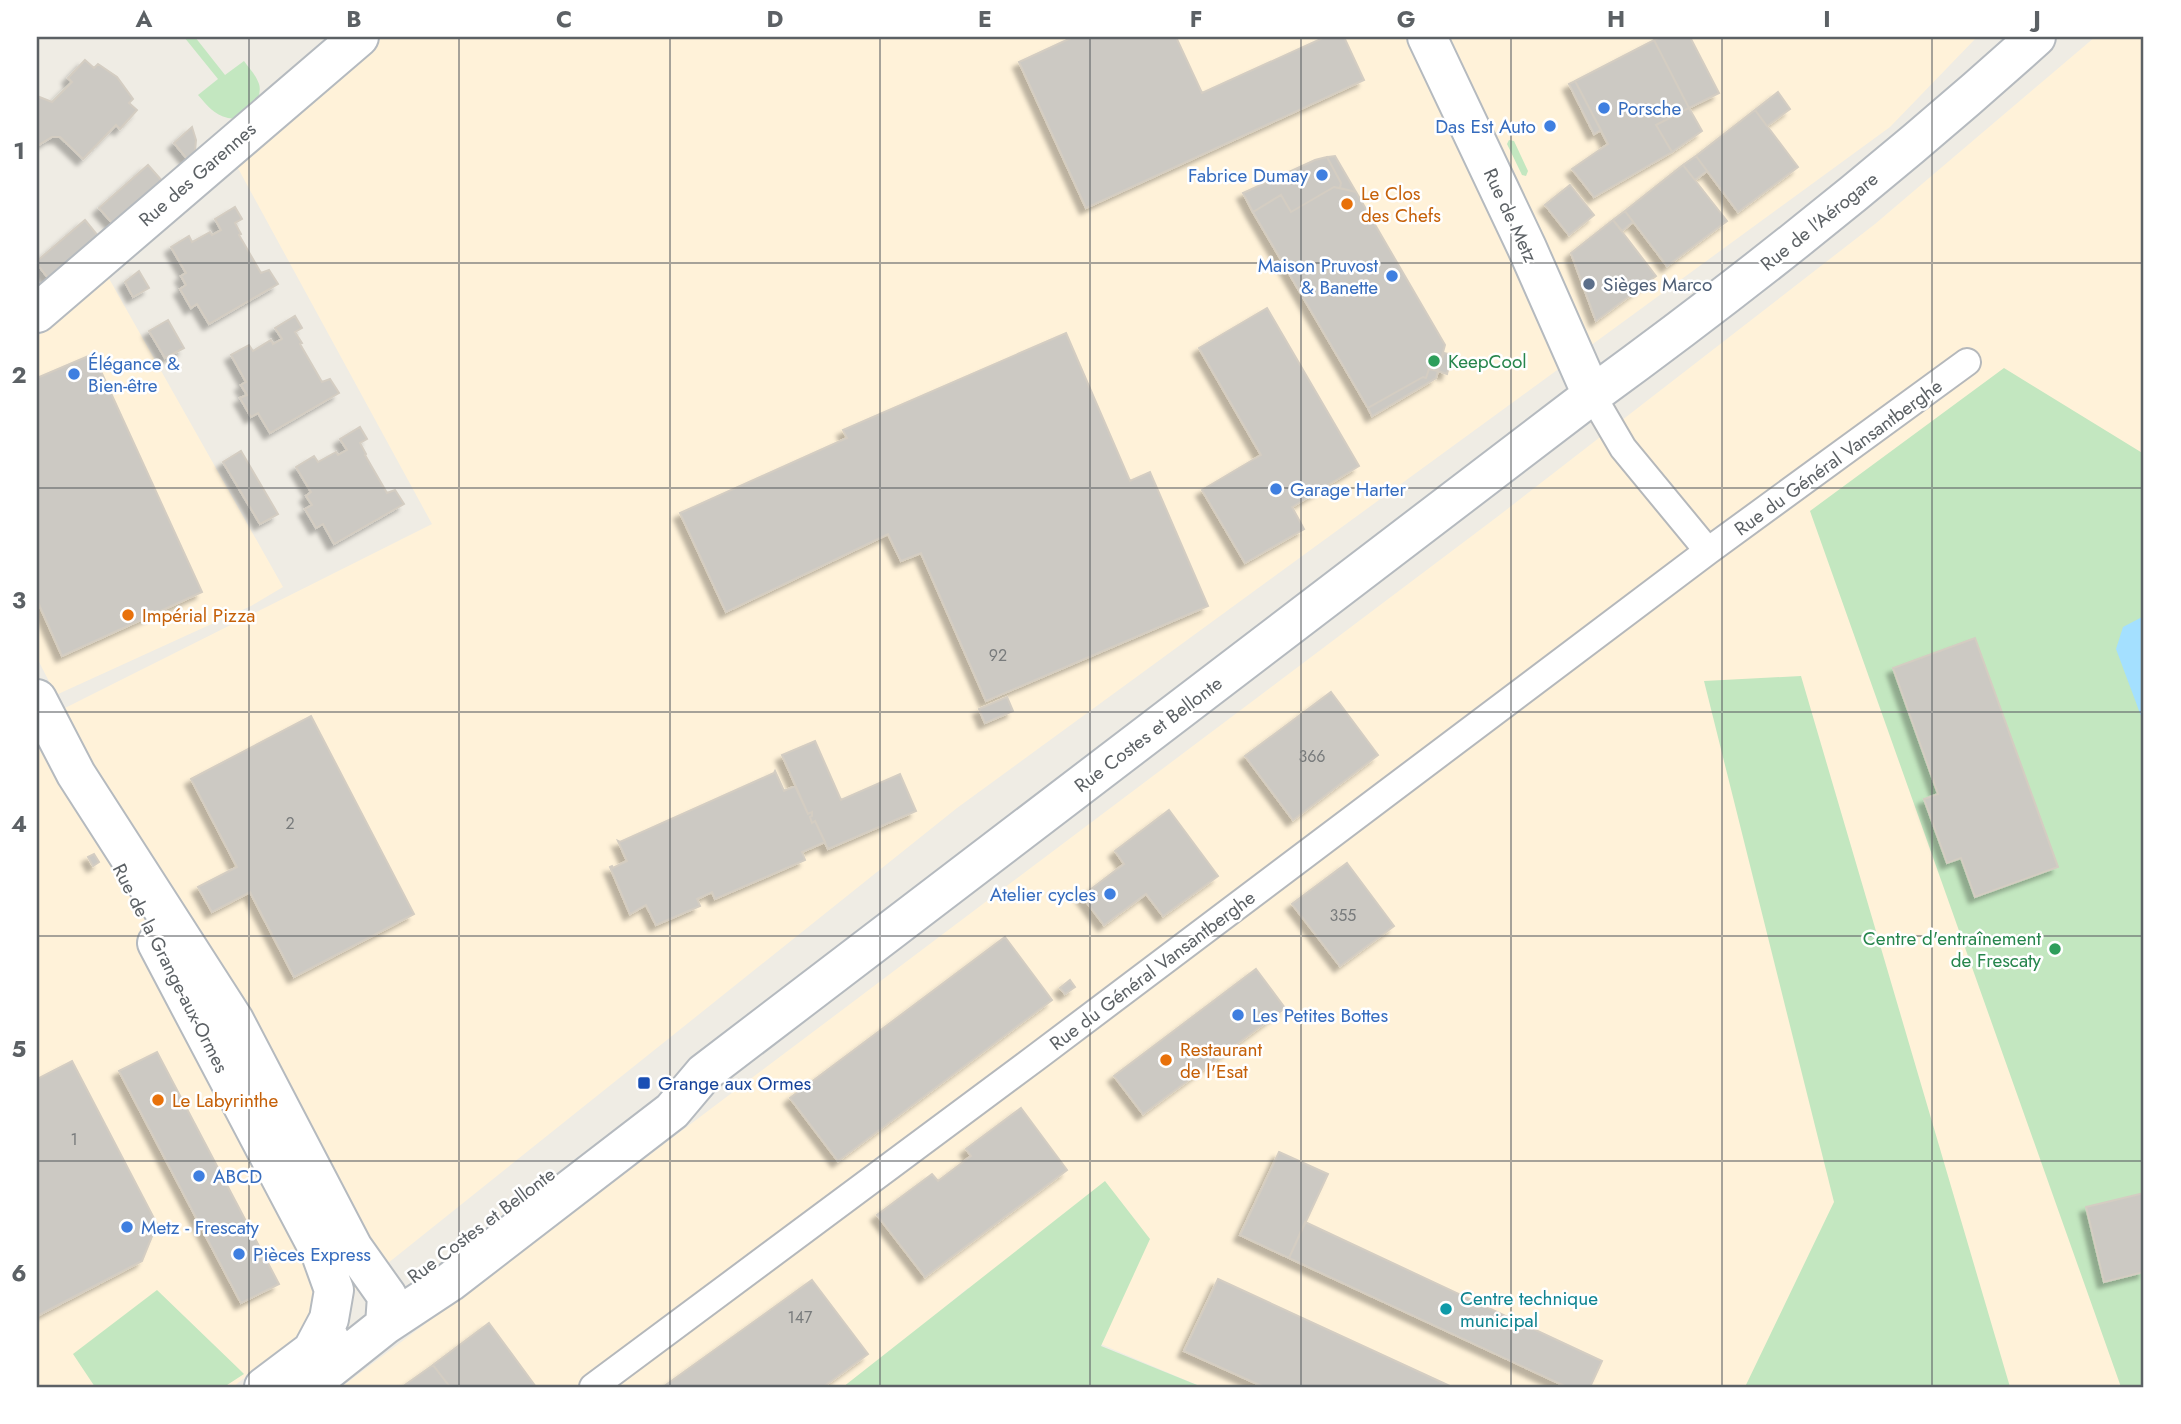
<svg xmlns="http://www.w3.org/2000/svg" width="2181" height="1424" font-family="Jost,sans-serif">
  <defs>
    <filter id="shadow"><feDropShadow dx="-6" dy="6" stdDeviation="2" flood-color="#0004"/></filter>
  </defs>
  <rect width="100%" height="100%" fill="#efece4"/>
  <path fill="#fff2d9" d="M359,37H1977L1890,127L957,808L233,1387H37V722L432,524L227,148Z
    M2095,37H2144V1387H1202L968,1288L848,1387H345L344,1385L1497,517L1875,224Z
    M107,275L283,587L251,606L56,695L37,658V337Z"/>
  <path fill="#c3e7c0" d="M184,37H195L225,75L244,61C249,68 256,75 259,84C264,100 244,122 228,118C214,115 207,105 198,95L218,79Z
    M1509,140L1514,141L1528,171L1526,176L1522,175L1507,144Z
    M2004,368L2144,454V1387H2121L1810,511Z
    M1801,676L2010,1387H1745L1834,1202L1704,681Z
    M1105,1181L1150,1239L1101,1346L1202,1387H843Z
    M157,1290L240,1370L244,1374L224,1387H95L73,1354Z"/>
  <path fill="#a4e0ff" d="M2144,616V724L2116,649L2123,627Z"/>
  <path fill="#ccc9c3" stroke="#d4cdc2" stroke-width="2" filter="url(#shadow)" d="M1073,37H1176L1202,93L1325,37H1344L1364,80L1086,208L1019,62Z
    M1661,37H1690L1719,93L1689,108L1654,40Z
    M1654,40L1689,108L1656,125L1672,152L1594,197L1572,169L1608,144L1575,81Z
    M85,60L94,68L98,64L117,77L133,99L129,103L137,110L120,129L116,125L83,159L60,137H52L37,146V96L52,102L72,82L68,78Z
    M1575,81L1601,130L1594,134L1569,84Z
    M1778,92L1790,109L1767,126L1755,110Z
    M1689,108L1702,131L1672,152L1656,125Z
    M1755,110L1798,167L1738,212L1696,156Z
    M192,127L196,140L195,151L188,160L174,143Z
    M1335,156L1356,192L1340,188L1341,183L1327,157Z
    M1696,156L1707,171L1695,180L1683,165Z
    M1327,157L1341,183L1340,188L1334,187L1291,212L1281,195L1253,212L1243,193L1315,160Z
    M148,165L163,182L113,224L99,208Z
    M1683,165L1727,221L1667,266L1625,211Z
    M1570,185L1594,215L1569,235L1545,205Z
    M1334,187L1356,192L1445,345L1438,371L1429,369L1426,378L1423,377L1368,408L1253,212L1281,195L1291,212Z
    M235,207L242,219L235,223L241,234L239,235L261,273L269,270L278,284L209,324L197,304L191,308L180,289L186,285L181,276L186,273L171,247L189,236L192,242L210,232L212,235L221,230L215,219Z
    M1625,211L1633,222L1622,231L1613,220Z
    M85,220L99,237L49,279L37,264V261Z
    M1613,220L1656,276L1596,321L1571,253Z
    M139,271L149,288L133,297L125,282Z
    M1267,308L1359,466L1292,507L1304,529L1245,563L1202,490L1261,455L1199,348Z
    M295,316L302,328L295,332L302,343L300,344L322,382L330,379L339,393L270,433L258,413L251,417L240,398L247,395L241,385L246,382L231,355L249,345L253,351L271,340L273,344L282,339L275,328Z
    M168,320L184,348L165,358L149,331Z
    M1066,333L1130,481L1150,472L1208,606L986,701L921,553L901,561L888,534L726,612L680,513L847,438L843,430Z
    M1444,353L1452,355L1447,374L1438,371Z
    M93,354L202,592L62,656L37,600V378Z
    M1429,369L1438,371L1436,378L1372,416L1368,408L1423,377L1426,378Z
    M360,427L367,439L360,443L366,454L365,455L387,493L395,490L404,504L334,544L323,524L316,528L305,509L312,505L306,496L311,492L296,467L314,456L318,462L336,452L338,455L347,450L340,439Z
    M241,451L278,514L260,524L223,462Z
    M1975,638L2058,867L1975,897L1961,858L1947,863L1924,799L1938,794L1893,668Z
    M1331,692L1378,755L1293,820L1245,756Z
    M1007,697L1013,711L985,723L979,709Z
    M311,716L414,914L294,977L250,892L212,912L198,887L237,867L191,779Z
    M815,741L841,800L900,774L916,811L828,849L815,821L812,823L810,817L812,816V812L808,814L782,755Z
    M775,771L784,791L795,786L808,814L812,812V816L810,817L812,823L815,821L825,842L802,852L805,860L715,899L712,892L697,899L700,906L656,925L646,905L630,914L610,867L612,866L613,868L627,861L618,841L620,842L774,773Z
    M1169,810L1218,876L1163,916L1146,894L1104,925L1082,896L1124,864L1115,851Z
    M94,854L99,862L93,866L88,857Z
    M1347,863L1394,926L1340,966L1292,904Z
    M1005,937L1052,1000L838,1161L790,1098Z
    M1256,969L1285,1008L1143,1114L1114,1076Z
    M1070,980L1075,987L1065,994L1060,988Z
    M157,1052L279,1284L241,1303L119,1071Z
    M72,1061L157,1224L142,1261L37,1316V1079Z
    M1021,1108L1067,1170L925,1277L877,1215L932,1174L938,1181L971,1156L966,1149Z
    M1279,1152L1328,1174L1289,1258L1240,1235Z
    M2144,1193V1272L2104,1282L2086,1207Z
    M1305,1222L1602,1361L1590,1387H1567L1289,1258Z
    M1218,1279L1452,1387H1264L1184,1351Z
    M812,1280L868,1354L823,1387H663Z
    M489,1323L536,1387H450L433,1365Z
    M433,1365L450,1387H402Z"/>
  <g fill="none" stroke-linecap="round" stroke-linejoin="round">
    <g stroke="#b5b8bb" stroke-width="30">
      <path id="street" d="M1592,395L1623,448L1708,551
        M593,1387L1038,1056L1708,551L1967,362"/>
    </g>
    <g stroke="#b5babf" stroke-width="42">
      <path id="secondary" d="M1427,37L1527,248L1592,395
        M37,313L359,37
        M37,699L76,774L234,1020L353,1248L387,1296L385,1325
        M157,943L321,1254L334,1290L329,1319L312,1351
        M264,1387L329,1338
        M307,1387L385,1325L450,1282L672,1111L704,1073L1592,395C1746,283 1895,164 2036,37"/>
    </g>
    <use href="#street" stroke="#fff" stroke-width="26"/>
    <use href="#secondary" stroke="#fff" stroke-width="38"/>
  </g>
  <path fill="none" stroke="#5c6165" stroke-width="2" stroke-opacity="0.55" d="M249,37V1387M459,37V1387M670,37V1387M880,37V1387M1090,37V1387M1301,37V1387M1511,37V1387M1722,37V1387M1932,37V1387M37,263H2144M37,488H2144M37,712H2144M37,936H2144M37,1161H2144"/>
  <g fill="#3f7fe0" stroke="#fff" stroke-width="2.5">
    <circle cx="1604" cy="108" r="7"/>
    <circle cx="1550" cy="126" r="7"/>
    <circle cx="1322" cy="175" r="7"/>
    <circle cx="1392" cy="276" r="7"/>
    <circle cx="74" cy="374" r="7"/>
    <circle cx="1276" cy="489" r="7"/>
    <circle cx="1110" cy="894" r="7"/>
    <circle cx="1238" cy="1015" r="7"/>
    <circle cx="199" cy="1176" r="7"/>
    <circle cx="127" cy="1227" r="7"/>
    <circle cx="239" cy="1254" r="7"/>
  </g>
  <g fill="#e8710a" stroke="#fff" stroke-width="2.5">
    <circle cx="1347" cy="204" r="7"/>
    <circle cx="128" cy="615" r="7"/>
    <circle cx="1166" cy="1060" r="7"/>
    <circle cx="158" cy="1100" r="7"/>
  </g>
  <circle fill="#5c6f8a" stroke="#fff" stroke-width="2.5" cx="1589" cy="284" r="7"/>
  <g fill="#2e9e5b" stroke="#fff" stroke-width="2.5">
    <circle cx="1434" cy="361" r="7"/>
    <circle cx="2055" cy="949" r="7"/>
  </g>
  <rect fill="#1a4fb4" stroke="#fff" stroke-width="2.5" x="637" y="1076" width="14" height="14" rx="3.5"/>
  <circle fill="#0f9aa8" stroke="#fff" stroke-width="2.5" cx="1446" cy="1309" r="7"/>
  <g text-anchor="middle" stroke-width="5" stroke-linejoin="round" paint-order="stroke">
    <g font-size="16" fill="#787b7c">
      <text x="998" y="661">92</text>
      <text x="1312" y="762">366</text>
      <text x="290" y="829">2</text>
      <text x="1343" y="921">355</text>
      <text x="74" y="1145">1</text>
      <text x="800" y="1323">147</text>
    </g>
    <g font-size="19" fill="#366cbe" stroke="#fff" text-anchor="start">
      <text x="1618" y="115">Porsche</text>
      <text x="1536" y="133" text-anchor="end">Das Est Auto</text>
      <text x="1308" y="182" text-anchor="end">Fabrice Dumay</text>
      <text x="1378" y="272" text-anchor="end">Maison Pruvost<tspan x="1378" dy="22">&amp; Banette</tspan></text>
      <text x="88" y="370">Élégance &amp;<tspan x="88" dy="22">Bien-être</tspan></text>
      <text x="1290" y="496">Garage Harter</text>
      <text x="1096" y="901" text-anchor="end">Atelier cycles</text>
      <text x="1252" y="1022">Les Petites Bottes</text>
      <text x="213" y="1183">ABCD</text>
      <text x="141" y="1234">Metz - Frescaty</text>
      <text x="253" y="1261">Pièces Express</text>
    </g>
    <g font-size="19" fill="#5c6165" stroke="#fff">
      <text transform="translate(197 174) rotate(-41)" y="7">Rue des Garennes</text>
      <text transform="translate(1511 215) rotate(65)" y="7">Rue de Metz</text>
      <text transform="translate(1819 221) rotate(-39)" y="7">Rue de l'Aérogare</text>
      <text transform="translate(1838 457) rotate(-36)" y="7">Rue du Général Vansantberghe</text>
      <text transform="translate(1148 734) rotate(-37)" y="7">Rue Costes et Bellonte</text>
      <text transform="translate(171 968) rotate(63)" y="7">Rue de la Grange-aux-Ormes</text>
      <text transform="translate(1152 970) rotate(-37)" y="7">Rue du Général Vansantberghe</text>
      <text transform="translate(481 1225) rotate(-37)" y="7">Rue Costes et Bellonte</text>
    </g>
    <g font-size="19" fill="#c56008" stroke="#fff" text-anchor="start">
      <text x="1361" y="200">Le Clos<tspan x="1361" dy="22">des Chefs</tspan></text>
      <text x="142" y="622">Impérial Pizza</text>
      <text x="1180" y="1056">Restaurant<tspan x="1180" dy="22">de l'Esat</tspan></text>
      <text x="172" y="1107">Le Labyrinthe</text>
    </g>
    <g font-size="19" fill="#4e5e75" stroke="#fff" text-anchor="start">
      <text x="1603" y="291">Sièges Marco</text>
    </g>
    <g font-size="19" fill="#27864d" stroke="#fff" text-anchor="start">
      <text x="1448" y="368">KeepCool</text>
      <text x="2041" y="945" text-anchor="end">Centre d'entraînement<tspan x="2041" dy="22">de Frescaty</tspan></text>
    </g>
    <g font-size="19" fill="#164399" stroke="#fff" text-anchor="start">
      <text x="658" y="1090">Grange aux Ormes</text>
    </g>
    <g font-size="19" fill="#0d838f" stroke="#fff" text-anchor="start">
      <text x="1460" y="1305">Centre technique<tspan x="1460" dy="22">municipal</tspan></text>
    </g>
  </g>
  <rect width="2181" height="1424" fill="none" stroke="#ffffff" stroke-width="77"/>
  <rect x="38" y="38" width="2104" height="1348" fill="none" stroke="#5c6165" stroke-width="2.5"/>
  <g font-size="23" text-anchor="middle" font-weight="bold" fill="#5c6165">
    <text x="144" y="27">A</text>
    <text x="354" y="27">B</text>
    <text x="564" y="27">C</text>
    <text x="775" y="27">D</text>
    <text x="985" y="27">E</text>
    <text x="1196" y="27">F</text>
    <text x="1406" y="27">G</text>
    <text x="1616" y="27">H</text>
    <text x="1827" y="27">I</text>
    <text x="2037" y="27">J</text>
    <text x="19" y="159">1</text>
    <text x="19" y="383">2</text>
    <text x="19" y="608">3</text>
    <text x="19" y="832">4</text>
    <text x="19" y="1057">5</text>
    <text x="19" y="1281">6</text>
  </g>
</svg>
